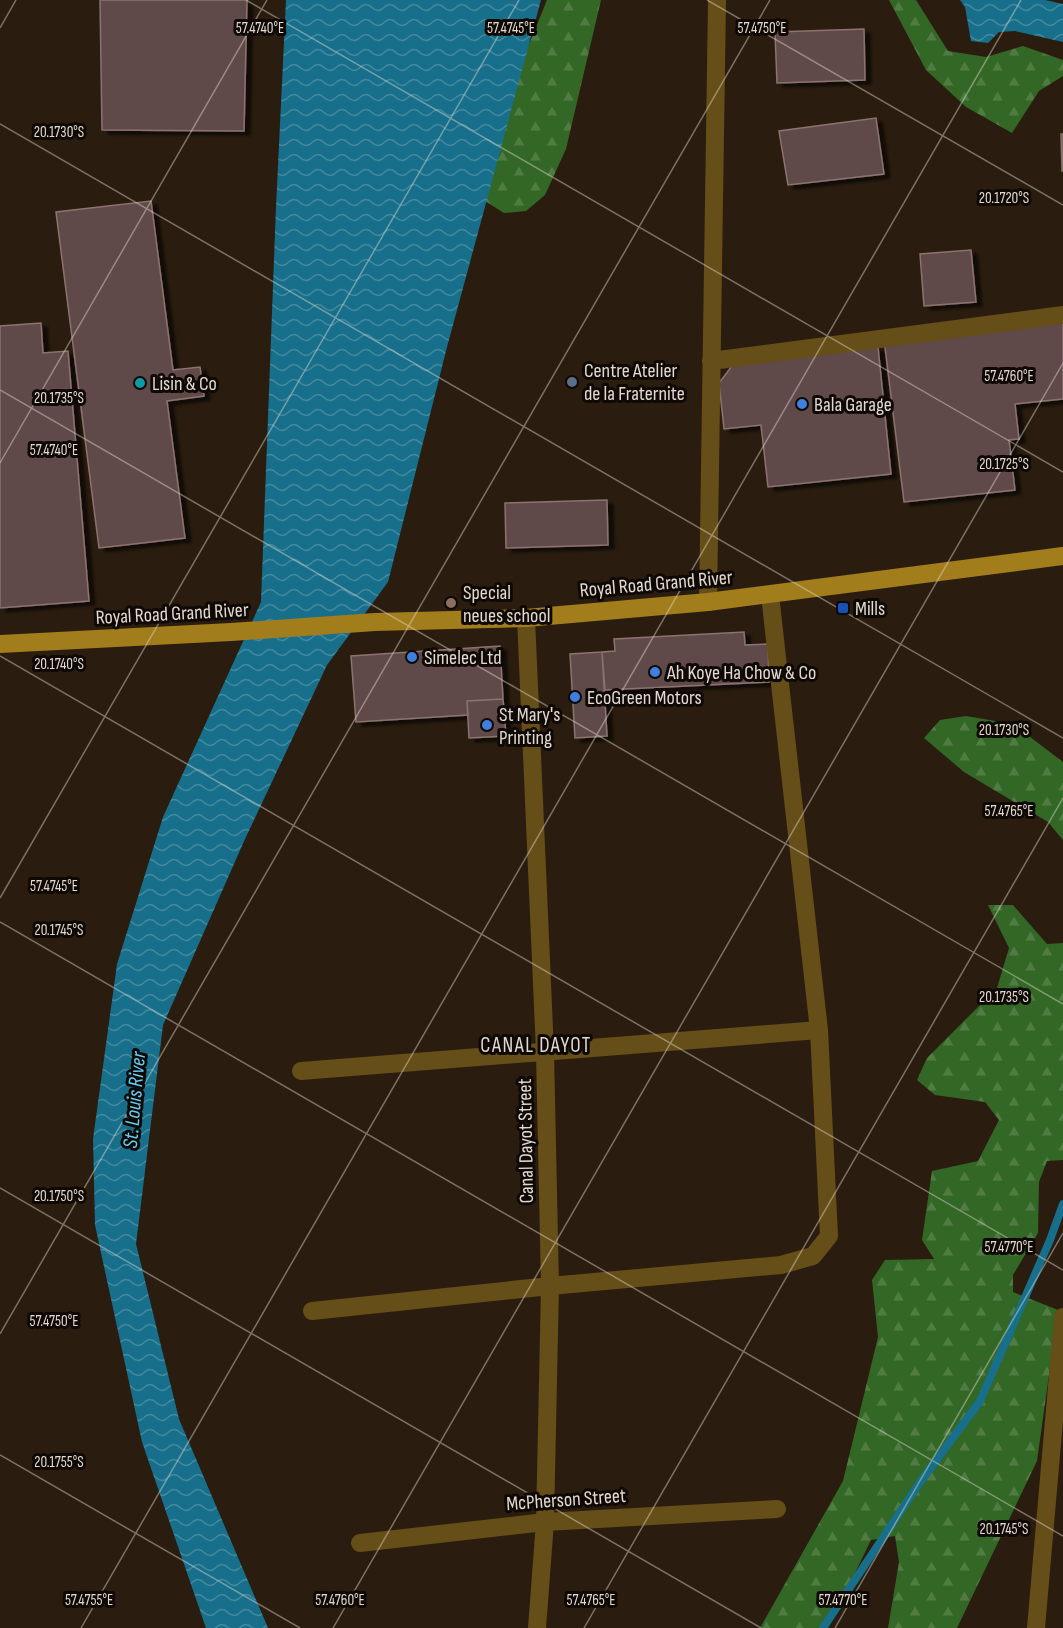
<svg xmlns="http://www.w3.org/2000/svg" width="1063" height="1628" font-family="'Sofia Sans Condensed',sans-serif">
  <defs>
    <pattern id="forest-firs" width="22" height="20" patternUnits="userSpaceOnUse" patternTransform="scale(1.5)"><rect width="22" height="20" fill="#336726"/><path d="M5 1l3.5 6h-7zM16 11l3.5 6h-7z" fill="#507c44"/></pattern>
    <pattern id="water-waves" width="16" height="10" patternUnits="userSpaceOnUse" patternTransform="scale(1.5)"><rect width="16" height="10" fill="#176f8b"/><path d="M0 5q4-4 8 0t8 0" fill="none" stroke="#448a9f"/></pattern>
    <filter id="shadow"><feDropShadow dx="6" dy="4" stdDeviation="1.5" flood-color="#0009"/></filter>
  </defs>
  <rect width="100%" height="100%" fill="#2a1d0f"/>
  <path fill="url(#forest-firs)" d="M547,0H601L566,149L545,195L526,211L504,213L485,201L523,59Z
    M889,0H916L948,51L986,57L1023,46L1063,60V76L1039,91L1012,133L966,107L926,70Z
    M966,716L1013,724L1063,762V840L1048,822L964,772L924,738L940,720Z
    M988,905H1013L1047,944L1063,943V1160L1047,1161L1039,1182L1038,1233L1013,1275V1292L1058,1310L1037,1461L957,1628H888L899,1562L895,1536L871,1540L828,1628H760L843,1481L878,1337L872,1280L885,1260L934,1259L922,1240L932,1171L978,1161L999,1120L985,1102L935,1095L917,1080L927,1058L997,988L1009,948Z"/>
  <path fill="url(#water-waves)" d="M286,0H541L447,347L388,582L327,665L245,839L163,1025L136,1244L179,1419L268,1628H206L142,1442L95,1225L93,1139L117,964L163,817L261,602L276,207Z
    M960,0H1045L1063,4V42L1015,31L999,32L988,43L971,41L965,7Z"/>
  <g fill="none" stroke-linecap="round" stroke-linejoin="round">
    <path stroke="#176f8b" stroke-width="8" d="M823,1628L918,1485L980,1401L1050,1240L1063,1204"/>
  </g>
  <path fill="#614a48" stroke="#8b7370" stroke-width="1.5" filter="url(#shadow)" d="M100,0H247L244,131L102,130Z
    M864,29L865,80L777,83L775,32Z
    M876,118L884,174L788,185L779,131Z
    M1061,134H1063V171H1062Z
    M151,201L173,370L200,367L204,396L167,401L185,538L99,548L56,212Z
    M971,250L976,302L924,306L920,254Z
    M1063,319V399L1015,404L1019,439L1009,440L1015,490L904,502L884,339Z
    M41,323L43,353L68,351L89,601L0,608V326Z
    M878,347L891,474L768,487L761,425L724,429L719,383L735,362Z
    M607,500L608,545L506,548L505,503Z
    M744,632L745,645L768,644L769,682L605,690L602,652L615,651L614,639Z
    M500,646L503,699L467,701L468,715L356,722L351,656Z
    M602,652L607,736L575,738L570,654Z
    M503,699L506,736L469,738L467,701Z"/>
  <g fill="none" stroke-linecap="round" stroke-linejoin="round">
    <path stroke="#654e17" stroke-width="18" d="M711,361L1063,315
      M708,602L717,1
      M526,618L545,1052L550,1286L545,1522L537,1628
      M301,1071L819,1030
      M312,1311L550,1286L781,1265L813,1256L829,1236L819,1030L770,595
      M360,1543L545,1522L777,1509
      M1036,1628L1063,1317"/>
    <path stroke="#a27d1c" stroke-width="18" d="M0,644L231,632L375,622L526,618L708,602L1063,556"/>
  </g>
  <path fill="none" stroke="#e2d9d0" stroke-width="1.5" stroke-opacity="0.45" d="M246,0L1063,472M707,0L1063,205M0,28L16,0M0,124L1063,738M0,390L1063,1004M0,463L267,0M0,656L1063,1270M0,898L519,0M0,922L1063,1536M0,1188L761,1628M0,1334L770,0M0,1455L300,1628M81,1628L1021,0M333,1628L1063,363M584,1628L1063,798M835,1628L1063,1233"/>
  <circle fill="#5c6f8a" stroke="#0e0904" stroke-width="2" cx="572" cy="382" r="6"/>
  <circle fill="#0f9aa8" stroke="#0e0904" stroke-width="2" cx="140" cy="383" r="6"/>
  <g fill="#3f7fe0" stroke="#0e0904" stroke-width="2">
    <circle cx="802" cy="404" r="6"/>
    <circle cx="412" cy="657" r="6"/>
    <circle cx="655" cy="672" r="6"/>
    <circle cx="575" cy="697" r="6"/>
    <circle cx="487" cy="725" r="6"/>
  </g>
  <circle fill="#8d6e63" stroke="#0e0904" stroke-width="2" cx="451" cy="603" r="6"/>
  <rect fill="#1a4fb4" stroke="#0e0904" stroke-width="2" x="837" y="602" width="12" height="12" rx="3"/>
  <g text-anchor="middle" stroke-width="6" stroke-linejoin="round" paint-order="stroke">
    <g font-size="20" fill="#e2d9d0" stroke="#0e0904" text-anchor="start">
      <text x="584" y="377">Centre Atelier<tspan x="584" dy="23">de la Fraternite</tspan></text>
      <text x="152" y="390">Lisin &amp; Co</text>
      <text x="814" y="411">Bala Garage</text>
      <text x="463" y="599">Special<tspan x="463" dy="23">neues school</tspan></text>
      <text x="855" y="615">Mills</text>
      <text x="424" y="664">Simelec Ltd</text>
      <text x="667" y="679">Ah Koye Ha Chow &amp; Co</text>
      <text x="587" y="704">EcoGreen Motors</text>
      <text x="499" y="721">St Mary's<tspan x="499" dy="23">Printing</tspan></text>
    </g>
    <g font-size="20" fill="#e2d9d0" stroke="#0e0904">
      <text transform="translate(656 583) rotate(-5)" y="7">Royal Road Grand River</text>
      <text transform="translate(172 613) rotate(-3)" y="7">Royal Road Grand River</text>
      <text transform="translate(525 1141) rotate(-91)" y="7">Canal Dayot Street</text>
      <text transform="translate(566 1499) rotate(-4)" y="7">McPherson Street</text>
    </g>
    <g font-size="21" letter-spacing="1.5" fill="#e2d9d0" stroke="#0e0904">
      <text x="536" y="1052">CANAL DAYOT</text>
    </g>
    <g font-size="21" font-style="italic" fill="#65cff7" stroke="#0e0904">
      <text transform="translate(134 1100) rotate(-85)" y="7">St. Louis River</text>
    </g>
  </g>
  <g font-size="15" text-anchor="middle" fill="#e2d9d0" stroke="#0e0904" stroke-width="6" stroke-linejoin="round" paint-order="stroke">
    <text x="260" y="33">57.4740°E</text>
    <text x="511" y="33">57.4745°E</text>
    <text x="762" y="33">57.4750°E</text>
    <text x="59" y="137">20.1730°S</text>
    <text x="1004" y="203">20.1720°S</text>
    <text x="1009" y="381">57.4760°E</text>
    <text x="59" y="403">20.1735°S</text>
    <text x="54" y="455">57.4740°E</text>
    <text x="1004" y="469">20.1725°S</text>
    <text x="59" y="669">20.1740°S</text>
    <text x="1004" y="735">20.1730°S</text>
    <text x="1009" y="816">57.4765°E</text>
    <text x="54" y="891">57.4745°E</text>
    <text x="59" y="935">20.1745°S</text>
    <text x="1004" y="1002">20.1735°S</text>
    <text x="59" y="1201">20.1750°S</text>
    <text x="1009" y="1252">57.4770°E</text>
    <text x="54" y="1326">57.4750°E</text>
    <text x="59" y="1467">20.1755°S</text>
    <text x="1004" y="1534">20.1745°S</text>
    <text x="89" y="1605">57.4755°E</text>
    <text x="340" y="1605">57.4760°E</text>
    <text x="591" y="1605">57.4765°E</text>
    <text x="843" y="1605">57.4770°E</text>
  </g>
</svg>
